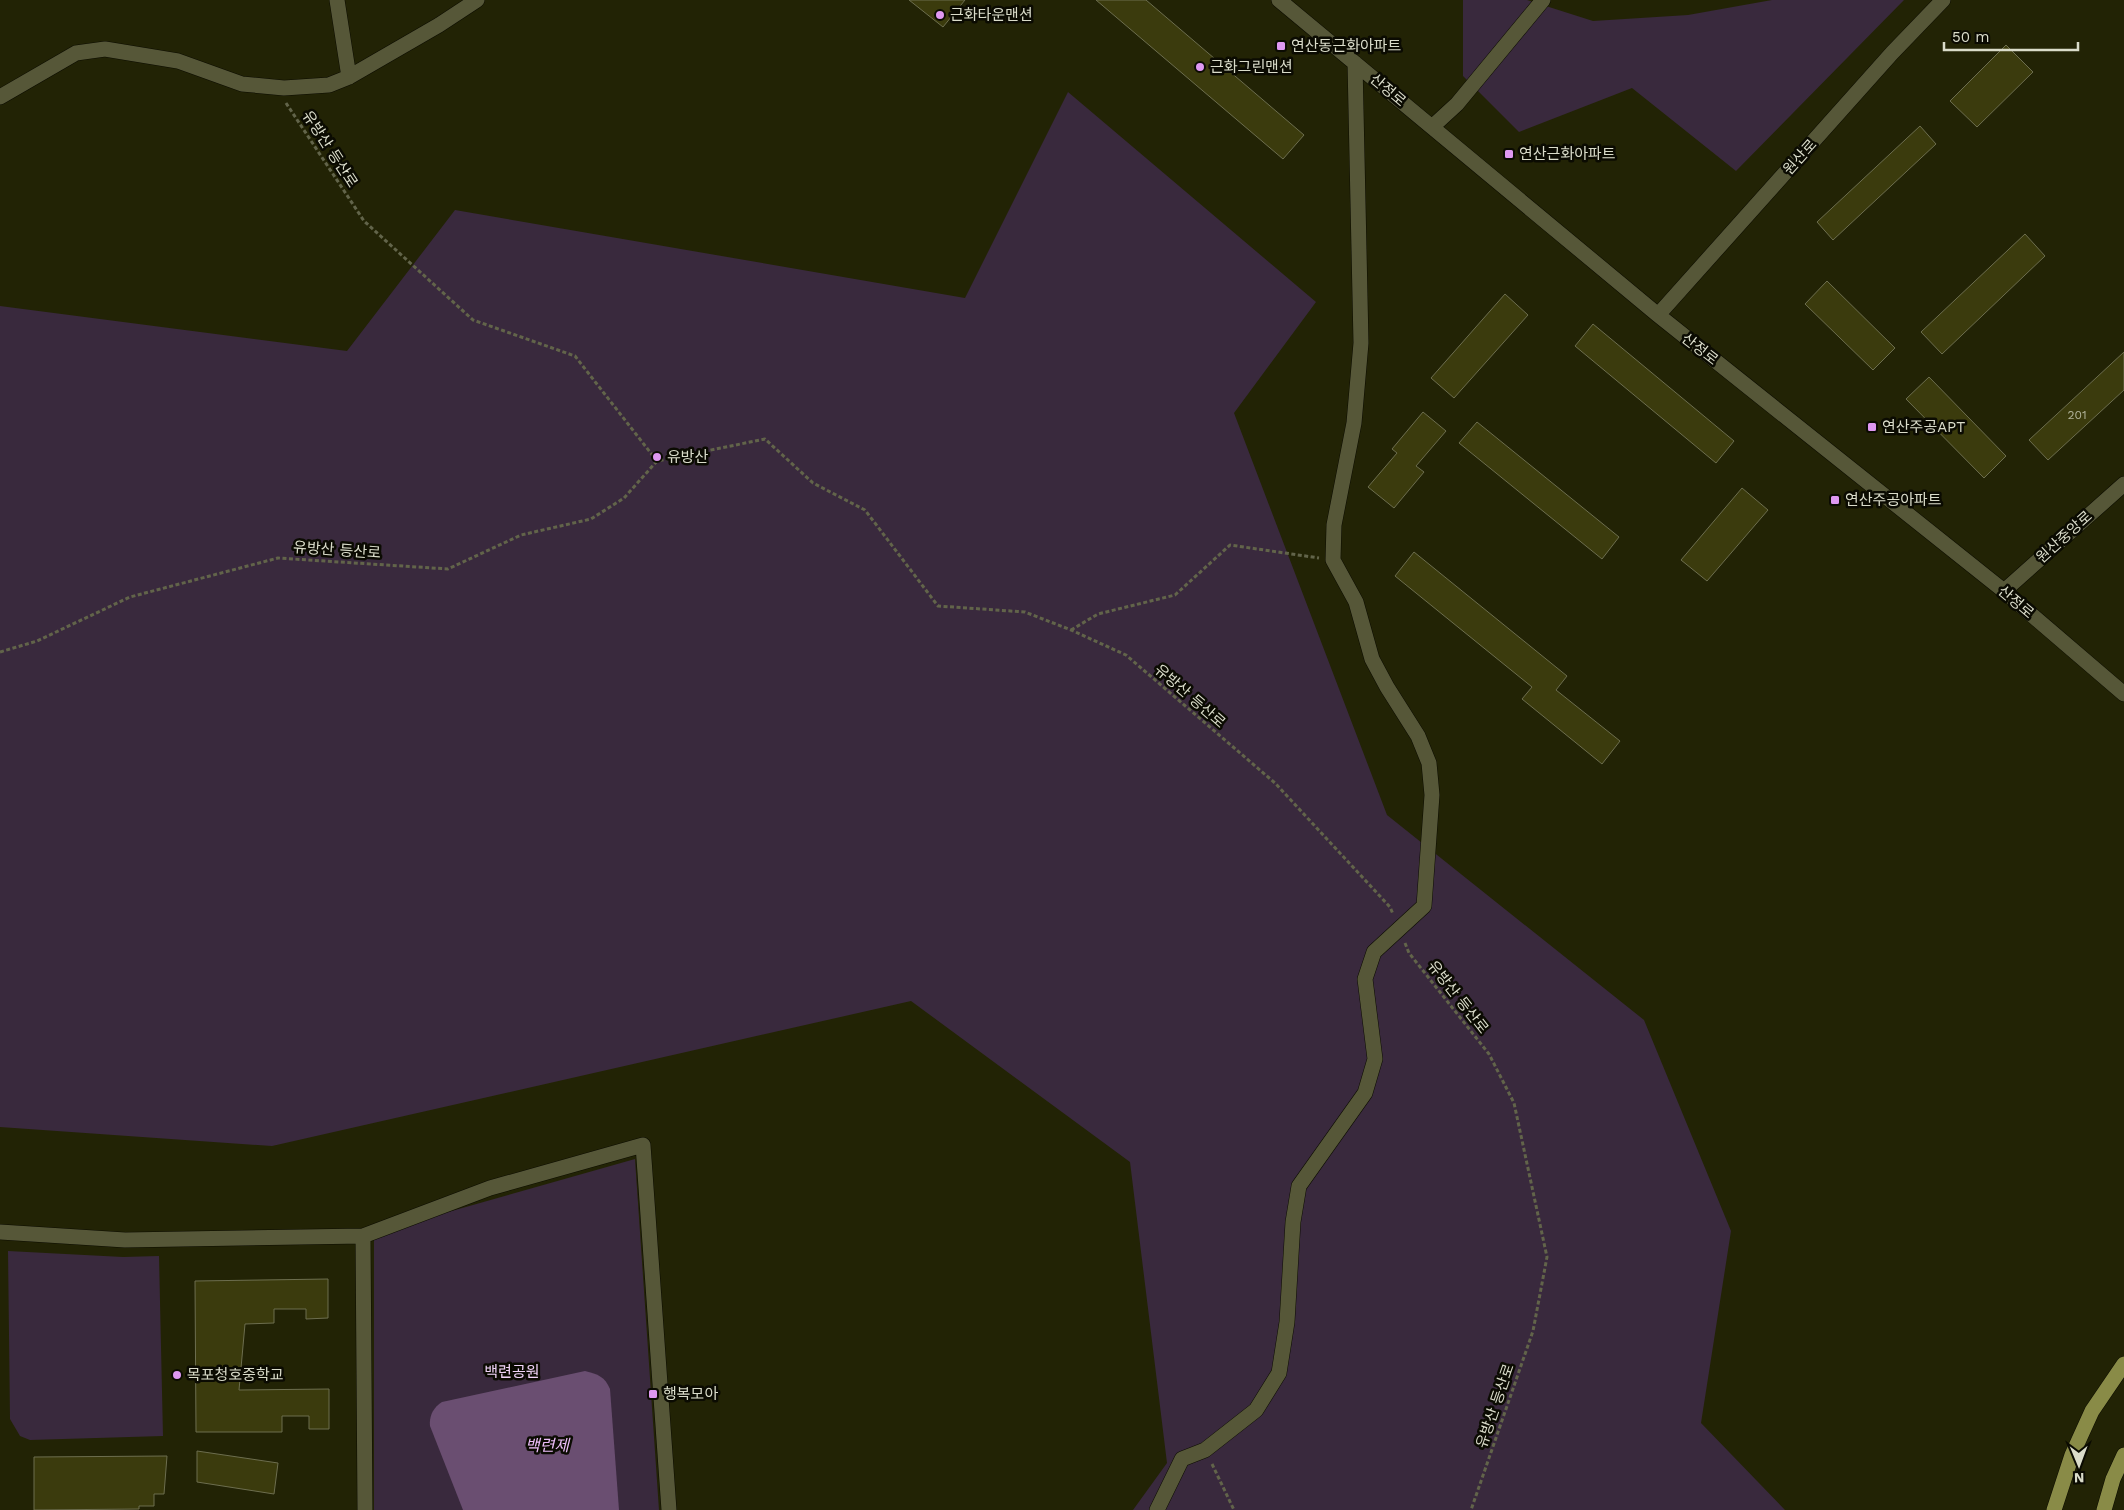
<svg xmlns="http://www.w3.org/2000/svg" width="2124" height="1510" font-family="'Work Sans','Noto Sans KR',sans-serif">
  <rect width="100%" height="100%" fill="#222305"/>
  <path fill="#39293d" d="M1463,0H1527L1593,21L1688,15L1772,0H1904L1736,171L1632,88L1519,132L1463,76Z
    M1068,92L1316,302L1234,413L1387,815L1644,1020L1731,1231L1701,1423L1785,1510H1133L1167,1463L1130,1162L911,1001L272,1146L0,1127V306L347,351L455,210L965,298Z
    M635,1159L659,1510H374V1233Z
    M8,1251L123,1257L159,1256L163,1436L30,1440L20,1436L10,1419Z"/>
  <path fill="#6a4e71" d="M585,1371C598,1374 605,1377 610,1389L619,1510H463L430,1426C429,1416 433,1408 442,1402Z"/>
  <path fill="#3b3b0d" stroke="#6d6e4f" d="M909,0H965L943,27Z
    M1096,0H1146L1304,135L1283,159Z
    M2006,45L2033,72L1977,127L1950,101Z
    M1920,126L1936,144L1833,240L1817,222Z
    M2025,234L2045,256L1942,354L1921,332Z
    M1827,281L1895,348L1873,370L1805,304Z
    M1505,294L1528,315L1454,398L1431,378Z
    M1593,324L1734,441L1716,463L1575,346Z
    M2124,352V390L2048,460L2029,440Z
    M1929,377L2006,456L1984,478L1906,399Z
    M1423,412L1446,431L1416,466L1424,472L1394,508L1368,487L1397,453L1392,449Z
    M1477,422L1619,537L1602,559L1459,443Z
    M1742,488L1768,510L1707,581L1681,560Z
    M1414,552L1567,676L1556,690L1620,741L1602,764L1522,699L1532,687L1395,576Z
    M328,1279V1318L306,1319V1309H274V1323L245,1324L239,1390L329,1389V1429H309V1416H282V1432H196L195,1281Z
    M197,1451L278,1463L274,1494L197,1482Z
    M167,1456L164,1494H154V1506H139V1509L34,1510V1457Z"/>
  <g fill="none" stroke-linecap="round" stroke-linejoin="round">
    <g stroke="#0c0c00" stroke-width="16">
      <path id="minor" d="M337,0L349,77
        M1279,0L1658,315L2004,591L2124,694
        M0,97L76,53L105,49L178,61L242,84L284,88L329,85L349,77L439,25L477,0
        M1432,127L1457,104L1543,0
        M1658,315L1892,53L1943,0
        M2004,591L2124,484
        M0,1232L125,1240L363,1236L490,1188L643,1145L669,1510
        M363,1236L365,1510
        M1157,1510L1182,1459L1205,1450L1256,1410L1279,1373L1287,1322L1293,1222L1299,1186L1365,1093L1375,1059L1365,979L1374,952L1424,906L1432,795L1429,763L1418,736L1387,687L1372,659L1356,602L1333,560L1334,525L1354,423L1361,343L1355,63"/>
    </g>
    <g stroke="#0c0c00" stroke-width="16">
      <path id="major" d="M2054,1510L2072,1455L2092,1411L2124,1364
        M2104,1510L2113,1479L2124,1455"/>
    </g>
    <path stroke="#62644a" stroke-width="3" stroke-dasharray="4 2.5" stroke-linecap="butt" d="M286,103L364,221L473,320L575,356L657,461
      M1071,630L1098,614L1175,595L1230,545L1319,558
      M0,652L37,641L130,597L278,558L448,569L521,535L591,519L624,498L657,461L765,439L813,483L865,510L938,606L1025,612L1071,630L1126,655L1275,783L1390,907L1393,914
      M1405,943L1409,953L1489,1054L1514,1103L1547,1257L1533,1331L1471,1510
      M1212,1464L1234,1510"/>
    <use href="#minor" stroke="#565738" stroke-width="15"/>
    <use href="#major" stroke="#898b47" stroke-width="15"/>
  </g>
  <g fill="#df98f1" stroke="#0b0b02" stroke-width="2">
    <circle cx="940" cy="15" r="5"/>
    <rect x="1276" y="41" width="10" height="10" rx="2.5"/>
    <circle cx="1200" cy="67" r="5"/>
    <rect x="1504" y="149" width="10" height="10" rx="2.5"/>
    <rect x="1867" y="422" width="10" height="10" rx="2.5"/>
    <circle cx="657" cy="457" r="5"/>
    <rect x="1830" y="495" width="10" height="10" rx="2.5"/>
    <circle cx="177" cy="1375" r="5"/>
    <rect x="648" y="1389" width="10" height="10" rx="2.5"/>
  </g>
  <g text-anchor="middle" stroke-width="5" stroke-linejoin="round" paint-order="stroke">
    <g font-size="12" fill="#b2b49b">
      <text x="2077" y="419">201</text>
    </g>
    <g font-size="15" fill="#dadcca" stroke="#0b0b02" text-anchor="start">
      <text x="950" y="20">근화타운맨션</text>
      <text x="1291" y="51">연산동근화아파트</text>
      <text x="1210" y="72">근화그린맨션</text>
      <text x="1519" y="159">연산근화아파트</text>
      <text x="1882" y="432">연산주공APT</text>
      <text x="667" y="462">유방산</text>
      <text x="1845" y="505">연산주공아파트</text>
      <text x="187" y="1380">목포청호중학교</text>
      <text x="663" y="1399">행복모아</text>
    </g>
    <g font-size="15" fill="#dadcca" stroke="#0b0b02">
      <text transform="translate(1388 90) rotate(40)" y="5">산정로</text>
      <text transform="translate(330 149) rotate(57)" y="5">유방산 등산로</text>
      <text transform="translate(1800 157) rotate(-48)" y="5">원산로</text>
      <text transform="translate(1700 349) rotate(38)" y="5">산정로</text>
      <text transform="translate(2064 537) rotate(-42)" y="5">원산중앙로</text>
      <text transform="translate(337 550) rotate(4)" y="5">유방산 등산로</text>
      <text transform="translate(2016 602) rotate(40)" y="5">산정로</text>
      <text transform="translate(1190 696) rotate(41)" y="5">유방산 등산로</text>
      <text transform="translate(1458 997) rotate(52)" y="5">유방산 등산로</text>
      <text transform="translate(1495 1406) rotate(-71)" y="5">유방산 등산로</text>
    </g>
    <g font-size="15" fill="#f0d3f7" stroke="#0b0b02">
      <text x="512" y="1377">백련공원</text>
    </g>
    <g font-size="16" font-style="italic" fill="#ecbdf9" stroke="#0b0b02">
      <text x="547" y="1451">백련제</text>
    </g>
  </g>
  <g transform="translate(2079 1465) rotate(179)" stroke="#0b0b02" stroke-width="4" paint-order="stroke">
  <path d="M0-4L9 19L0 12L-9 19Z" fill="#dadcca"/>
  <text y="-8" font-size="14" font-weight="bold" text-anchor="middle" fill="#dadcca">N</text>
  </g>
  <path d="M1944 42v8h134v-8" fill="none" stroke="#dadcca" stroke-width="2.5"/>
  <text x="1952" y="42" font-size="15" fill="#dadcca" stroke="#0b0b02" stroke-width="4" paint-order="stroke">50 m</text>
</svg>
